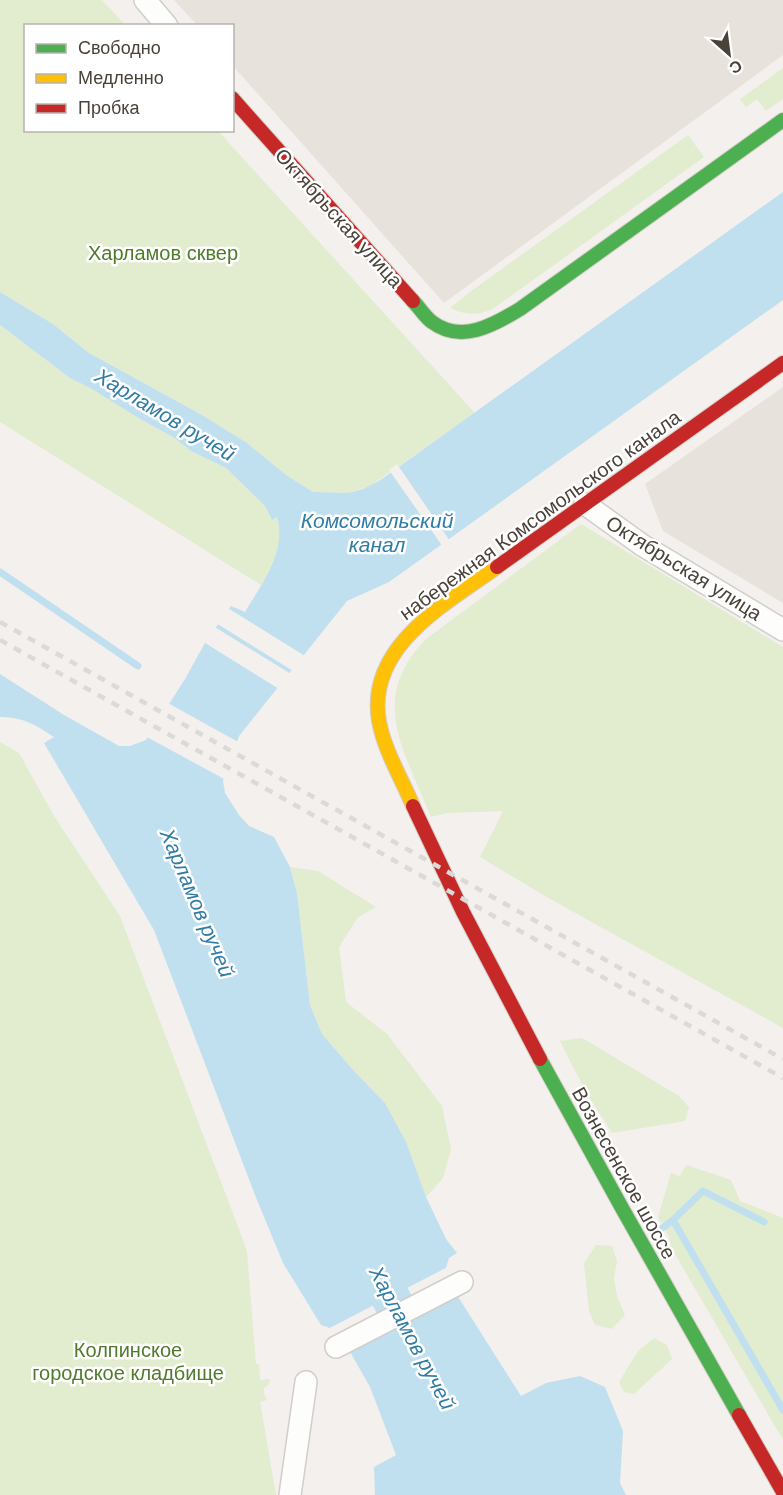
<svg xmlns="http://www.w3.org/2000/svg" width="783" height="1495" font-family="Arial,sans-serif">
  <rect width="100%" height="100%" fill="#f3f0ed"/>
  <path fill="#e7e2dc" d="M174,0H783V55L444,303L233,66L232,26L197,25Z
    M783,387V603L663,531L645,484Z"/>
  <path fill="#e2eccf" d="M0,0H102L125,25L26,26V130L218,131L475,413L370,486L348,493L313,492L286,475L247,443L202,415L89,353L53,324L0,292Z
    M783,68V99L766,111L757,99L746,107L740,99Z
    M688,135L704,157L494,308C480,316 465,315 450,308L474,289Z
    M0,325L70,378L92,389L140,419L173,437L191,451L226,468L265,506L272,520L277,517C284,543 274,563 261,585L0,422Z
    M581,524L783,647V1028L552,900L480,857L503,811L447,813L431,817C405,751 367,700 426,639Z
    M0,742L19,753L54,816L120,916L243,1240L247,1252L256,1364H259L260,1380L270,1379L269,1384L264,1388V1394L267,1400L260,1402L276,1495H0Z
    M290,867L318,871L376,907L358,917L339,947L346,1002L387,1034L442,1106L451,1149L443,1178L426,1197L385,1103L354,1071L322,1034L310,1005L297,893Z
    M582,1038L679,1096L689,1107L685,1121L612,1133L586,1092L560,1041Z
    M686,1165L731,1180L740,1201L783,1218V1440L671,1247L669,1237L658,1217L671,1173L680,1176Z
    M596,1245L612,1246L617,1261L614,1278L617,1296L625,1315L612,1329L595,1325L589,1311L584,1263Z
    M654,1338L667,1345L672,1359L634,1394L624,1392L619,1382L638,1351Z"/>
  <path fill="#c0e0ef" d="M783,192V300L403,572L389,582L347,601L239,736L223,781L225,793L239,815L249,826L274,837L290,867L297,893L310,1005L322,1034L354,1071L385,1103L406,1142L426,1197L446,1239L457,1253L449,1258L446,1268L330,1328L321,1325L283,1263L255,1195L154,930L44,743L54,737C38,726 21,716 0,717V674L64,715L119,746H130L146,740L185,679L205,643L231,606L245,612C262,583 287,552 277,517L272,520L265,506L226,468L191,451L173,437L140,419L92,389L70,378L0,325V292L53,324L89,353L202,415L247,443L286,475L313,492L348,493L363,489L379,481Z
    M457,1295L521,1396L546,1383L580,1376L605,1387L623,1431L620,1483L626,1495H375L374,1467L396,1455L370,1387L349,1350Z"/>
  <path fill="#f3f0ed" d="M397,464L450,541L443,547L389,470Z
    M226,607L305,656L293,671L216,623Z
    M213,626L291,674L279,689L202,641Z
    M166,702L240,743L226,780L145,736Z
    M446,1268L448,1271L332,1331L330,1328Z"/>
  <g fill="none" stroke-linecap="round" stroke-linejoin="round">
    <path stroke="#c0e0ef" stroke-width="7" d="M0,572L138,666
      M673,1220L783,1410
      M657,1232L673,1220L703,1191L764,1222"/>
    <path stroke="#c0e0ef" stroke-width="39" d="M366,1251L420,1353"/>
    <g stroke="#d1cecb" stroke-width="24">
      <path id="street" d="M145,0L167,26
        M585,504L642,545L783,630
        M336,1347L462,1282
        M290,1495L306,1382"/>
    </g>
    <g stroke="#d2cdc4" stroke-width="16">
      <path id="fast" d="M413,301C419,307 425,317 432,322C461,344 494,325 520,309L783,120
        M540,1059L622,1208L739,1415"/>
    </g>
    <g stroke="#d2cdc4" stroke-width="16">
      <path id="slow" d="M413,806C402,779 384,750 379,721C366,646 447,603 497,567"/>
    </g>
    <g stroke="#d2cdc4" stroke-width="16">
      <path id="jam" d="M232,98L413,301
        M497,567L783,363
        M413,806L463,912L540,1059
        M739,1415L783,1492"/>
    </g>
    <use href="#street" stroke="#fdfdfc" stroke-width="21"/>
    <use href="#fast" stroke="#4caf50" stroke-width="14"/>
    <use href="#slow" stroke="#ffc107" stroke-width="14"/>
    <use href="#jam" stroke="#c62828" stroke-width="14"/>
    <path stroke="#dadad9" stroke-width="4.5" stroke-dasharray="8 8" stroke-linecap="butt" d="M0,622L783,1059
      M0,640L783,1078"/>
  </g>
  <g text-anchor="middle" stroke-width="5" stroke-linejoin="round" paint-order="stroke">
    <g font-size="20" fill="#4a4239" stroke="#fff">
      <text transform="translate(339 218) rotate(48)" y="7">Октябрьская улица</text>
      <text transform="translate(540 515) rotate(-36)" y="7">набережная Комсомольского канала</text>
      <text transform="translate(684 568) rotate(32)" y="7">Октябрьская улица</text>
      <text transform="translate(624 1173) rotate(61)" y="7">Вознесенское шоссе</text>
    </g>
    <g font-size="20" fill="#507b2c" stroke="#fff">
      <text x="163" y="260">Харламов сквер</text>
      <text x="128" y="1357">Колпинское<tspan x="128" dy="23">городское кладбище</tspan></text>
    </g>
    <g font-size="21" font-style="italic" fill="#307ca5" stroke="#fff">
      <text transform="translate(165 415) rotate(31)" y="7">Харламов ручей</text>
      <text x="377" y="528">Комсомольский<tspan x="377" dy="24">канал</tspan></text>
      <text transform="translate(197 903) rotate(67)" y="7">Харламов ручей</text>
      <text transform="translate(412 1338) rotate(62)" y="7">Харламов ручей</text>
    </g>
  </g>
  <rect x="24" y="24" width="210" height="108" fill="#ffffff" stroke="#b7b3b0" stroke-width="1.5"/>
  <rect x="36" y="44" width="30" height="9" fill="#4caf50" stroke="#b7b3b0" stroke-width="1.5"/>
  <text x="78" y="54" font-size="18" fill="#4a4239">Свободно</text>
  <rect x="36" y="74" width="30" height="9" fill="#ffc107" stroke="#b7b3b0" stroke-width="1.5"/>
  <text x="78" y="84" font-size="18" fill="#4a4239">Медленно</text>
  <rect x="36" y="104" width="30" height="9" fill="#c62828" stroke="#b7b3b0" stroke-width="1.5"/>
  <text x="78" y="114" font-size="18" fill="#4a4239">Пробка</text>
  <g transform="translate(729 54) rotate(152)" stroke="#ffffff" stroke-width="4.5" paint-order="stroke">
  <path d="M0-4.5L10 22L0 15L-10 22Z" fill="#4a4239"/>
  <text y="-9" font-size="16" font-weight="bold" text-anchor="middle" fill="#4a4239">С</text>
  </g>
</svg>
